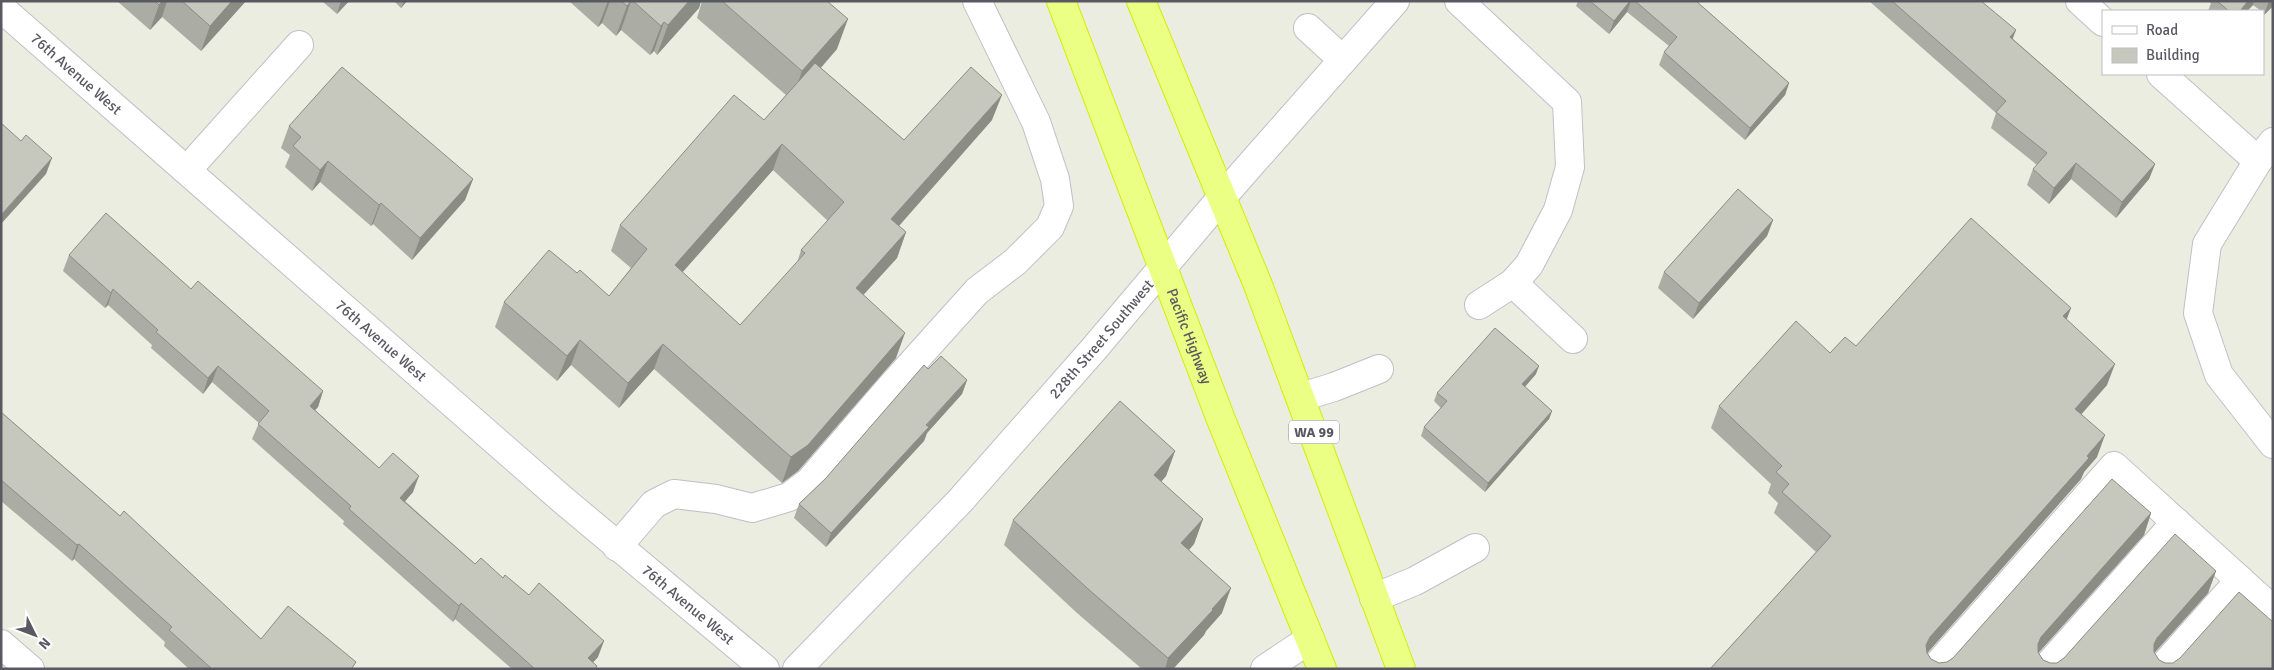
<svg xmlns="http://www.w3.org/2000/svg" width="2274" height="670" font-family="Signika,sans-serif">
  <rect width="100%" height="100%" fill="#ebede0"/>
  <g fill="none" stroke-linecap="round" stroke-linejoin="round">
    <g stroke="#c0bfc8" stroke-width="30">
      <g id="minor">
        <path d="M1459,1L1567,102L1570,167L1558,210L1529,265L1513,283L1479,305"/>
        <path d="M2080,1L2103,22"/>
        <path id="s1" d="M1,8L563,500L765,669"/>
        <path d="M1308,28L1343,60"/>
        <path d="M2161,74L2258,161"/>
        <path d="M2273,142L2258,161L2207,244L2198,313L2219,375L2273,444"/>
        <path d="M187,170L299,45"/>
        <path d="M1513,283L1573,339"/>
        <path d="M1301,397L1334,387L1379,369"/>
        <path d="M617,547L654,504L674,494L716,499L752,508L789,497L809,482L888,390L977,291L1015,262L1050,227L1059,206L1055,179L1036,122L977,1"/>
        <path d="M1374,598L1415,581L1475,548"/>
        <path d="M1,644L30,669"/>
        <path id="s2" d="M797,669L960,501L1093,350L1223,196L1395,1"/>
        <path d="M1265,669L1310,639"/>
        <path d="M1934,669L2114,466L2273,610"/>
        <path d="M2045,669L2176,522"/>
        <path d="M2161,669L2240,580"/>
      </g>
    </g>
    <g stroke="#d4ed00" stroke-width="30">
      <g id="highway">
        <path id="s3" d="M1061,1L1220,417L1322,669"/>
        <path d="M1141,1L1258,285L1401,669"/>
      </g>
    </g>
    <use href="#minor" stroke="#fff" stroke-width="28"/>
    <use href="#highway" stroke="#ebff85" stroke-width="28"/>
  </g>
  <path fill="#abaca3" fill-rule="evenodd" d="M117,1H246L201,51L162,17L150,30Z
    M322,1H349L337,14Z
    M394,1H407L401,8Z
    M569,1H701L699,8L657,55L654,51L650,55L621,30L616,36L602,23L598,27Z
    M702,1H827L837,49L821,68L904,140L992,120L899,226L906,232L897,258L863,295L896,358L798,471L782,483L654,369L619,408L571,365L557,381L495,327L504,302L577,273L609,296L631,268L611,251L620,225L764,120L786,95L697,18ZM773,170L828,221L801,250L797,263L740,325L682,272Z
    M1578,1H1696L1789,83L1785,95L1745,140L1659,65L1664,52L1669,46L1627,12L1609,34L1576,6Z
    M1869,1H1981L2013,39L2155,164L2149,179L2116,218L2071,179L2049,204L2027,185L2033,169L2037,165L1991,128L1996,113Z
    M2209,1H2273V6L2264,15L2263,13V11H2261L2253,5L2247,11H2208L2211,3Z
    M289,126L473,179L465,200L412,260L373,224L371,226L320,182L312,191L285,167L290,155L281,148Z
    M1773,220L1767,236L1693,319L1658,288L1664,272Z
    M69,255L191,289L323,391L318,407L315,410L379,468L413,492L405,501L475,564L503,578L598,657L593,662L596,669H512L455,619L453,622L343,524L344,521L252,439L259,423L212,382L203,394L151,348L152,345L108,305L105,308L63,271Z
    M2071,308L2066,320L2107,385L2081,415L2097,457L2084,472L2081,479L1927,653L1931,659L1939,663L1947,662L2151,513L2144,535L2038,653L2043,660L2050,663H2057L2216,571L2208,593L2154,653L2159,660L2165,663L2273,669H1710L1816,552L1774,513L1778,503L1768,493L1771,484L1711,428L1719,406L1830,353L1856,346Z
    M928,369L967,380L962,394L927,433L924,441L826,547L794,518L799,504L826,478Z
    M1536,374L1525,387L1552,411L1549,419L1485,492L1421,436L1424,427L1441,408L1434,401L1437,393Z
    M1,412L261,639L354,669H189L164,646L165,642L74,559L72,561L1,501Z
    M1175,451L1166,476L1161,482L1203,519L1194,544L1189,550L1222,613L1206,631L1204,635L1173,669H1142L1077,613L1004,545L1013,520Z"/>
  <path fill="#8b8c84" d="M162,1H167L162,17L150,30L159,5Z
    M232,1H246L201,51L210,26Z
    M341,1H349L337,14Z
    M404,1H407L401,8Z
    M608,1H610L602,23L598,27Z
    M631,1L621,30L616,36L627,6Z
    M689,1H701L699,8L657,55L668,25Z
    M1630,1H1631L1627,12L1609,34L1614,21Z
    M2248,1H2254L2253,5L2247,11H2240Z
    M2269,1H2273V6L2264,15Z
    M848,19L837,49L792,100L802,71Z
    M664,22L654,51L650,55L661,26Z
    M2016,30L2010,46V37Z
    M1789,83L1785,95L1745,140L1750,128Z
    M1002,95L992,120L882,245L891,219Z
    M782,144L773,170L666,291L675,265Z
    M52,158L46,174L1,224V215Z
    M328,161L320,182L312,191L320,170Z
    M2076,163L2071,179L2049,204L2054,188Z
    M2155,164L2149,179L2116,218L2122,202Z
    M473,179L465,200L412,260L420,238Z
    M381,203L373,224L371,226L379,205Z
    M1773,220L1767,236L1693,319L1699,303Z
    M906,232L897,258L846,314L856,288Z
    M113,289L108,305L105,308L111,293Z
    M2071,308L2063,329V316Z
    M905,333L896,358L798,471L782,483L791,457Z
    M580,340L571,365L557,381L567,356Z
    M663,344L654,369L619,408L628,383Z
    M2115,364L2107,385L2067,430L2075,409Z
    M218,366L212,382L203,394L208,378Z
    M1539,366L1536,374L1519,393L1522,384Z
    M967,380L962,394L927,433L924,441L826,547L831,533Z
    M323,391L318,407L304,422L310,406Z
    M1552,411L1549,419L1485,492L1488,483Z
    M2105,435L2097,457L2084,472L2081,479L1922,659L1926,645L1930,637Z
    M1175,451L1166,476L1145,500L1154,475Z
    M419,476L413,492L395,513L400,498Z
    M2151,513L2144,535L2033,659L2038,644L2041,637Z
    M1203,519L1194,544L1172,569L1181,543Z
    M79,544L74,559L72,561L77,545Z
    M2216,571L2208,593L2149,659L2154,644L2157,638Z
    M1231,588L1222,613L1206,631L1204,635L1173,669H1165L1168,658Z
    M461,603L455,619L453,622L459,606Z
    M604,641L598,657L587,669L588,658Z"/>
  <path fill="#c7c8bd" stroke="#8b8c84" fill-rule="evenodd" d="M155,1H162L159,5Z
    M182,1H232L210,26Z
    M621,1H631L627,6Z
    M633,1H689L668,25L664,22L661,26Z
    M722,1H827L848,19L802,71Z
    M1590,1H1630L1614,21Z
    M1635,1H1696L1789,83L1750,128L1664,52L1677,37Z
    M1892,1H1981L2016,30L2010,37L2155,164L2122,202L2076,163L2054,188L2033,169L2047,153L1996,112L2006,101Z
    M2217,1H2248L2240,11H2229Z
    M815,63L904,140L971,67L1002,95L891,219L906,232L856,288L905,333L808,445L791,457L663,344L628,383L580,340L567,356L504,302L549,250L577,273L580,270L609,296L647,249L620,225L734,95L764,120ZM782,144L844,202L801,250L805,253L740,325L675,265Z
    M342,67L473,179L420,238L381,203L379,205L328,161L320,170L293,146L301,137L289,126Z
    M1,123L21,141L26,135L52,158L1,215Z
    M1738,189L1773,220L1699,303L1664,272Z
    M106,213L191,289L198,281L323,391L310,406L379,468L393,453L419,476L400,498L475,564L481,558L503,578L505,575L529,595L539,583L604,641L588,658L597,666L595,669H535L461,603L459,606L349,509L351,506L258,424L269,411L218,366L208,378L156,332L158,330L113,289L111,293L69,255Z
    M1971,218L2071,308L2063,316L2115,364L2075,409L2105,435L2087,456L2089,458L1930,637L1926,645L1927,653L1931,659L1939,663L1947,662L1953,658L2112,479L2151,513L2041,637L2038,644V652L2043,660L2050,663H2057L2064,658L2175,534L2216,571L2157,638L2154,644V652L2159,660L2165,663H2173L2180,658L2239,592L2273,622V669H1710L1831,536L1782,492L1789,484L1776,472L1782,466L1719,406L1796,321L1830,353L1845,337L1856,346Z
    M1495,328L1539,366L1522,384L1552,411L1488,483L1424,427L1447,401L1437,393Z
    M941,356L967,380L926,425L929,427L831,533L799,504L826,478L924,365L928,369Z
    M1120,401L1175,451L1154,475L1203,519L1181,543L1231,588L1212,609L1213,610L1168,658L1087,588L1013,520Z
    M1,412L120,516L124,511L261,639L288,606L356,662L352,668L353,669H212L169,630L172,627L79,544L77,545L1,480Z"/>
  <g text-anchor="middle" stroke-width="4.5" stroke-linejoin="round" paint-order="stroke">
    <rect fill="#fff" stroke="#8b8b91" stroke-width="1" x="1289" y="420.5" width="50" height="23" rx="4"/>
    <g font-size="14" font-weight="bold" fill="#595962">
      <text x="1314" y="437">WA 99</text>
    </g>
    <g font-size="15" fill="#595962" stroke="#fff">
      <text dy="5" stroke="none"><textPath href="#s1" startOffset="100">76th Avenue West</textPath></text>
      <text dy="5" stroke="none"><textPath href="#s3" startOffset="359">Pacific Highway</textPath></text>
      <text dy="5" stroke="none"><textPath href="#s2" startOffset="449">228th Street Southwest</textPath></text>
      <text dy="5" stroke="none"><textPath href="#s1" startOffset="505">76th Avenue West</textPath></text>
      <text dy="5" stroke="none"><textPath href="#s1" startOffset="910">76th Avenue West</textPath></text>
    </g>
  </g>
  <rect width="2274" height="670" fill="none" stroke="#595962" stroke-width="5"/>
  <rect x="2102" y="10" width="162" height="65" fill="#ffffff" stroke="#bdbdc0"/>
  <rect x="2112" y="26" width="25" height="8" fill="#ffffff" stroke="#bdbdc0"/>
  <text x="2146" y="35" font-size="15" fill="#595962">Road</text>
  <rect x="2112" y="48" width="25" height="15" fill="#c7c8bd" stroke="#bdbdc0"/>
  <text x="2146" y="60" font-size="15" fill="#595962">Building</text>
  <g transform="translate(35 635) rotate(132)" stroke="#ffffff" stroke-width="4" paint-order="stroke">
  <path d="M0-4L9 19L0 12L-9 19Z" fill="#595962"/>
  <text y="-8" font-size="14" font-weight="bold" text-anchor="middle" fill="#595962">N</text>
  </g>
</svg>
